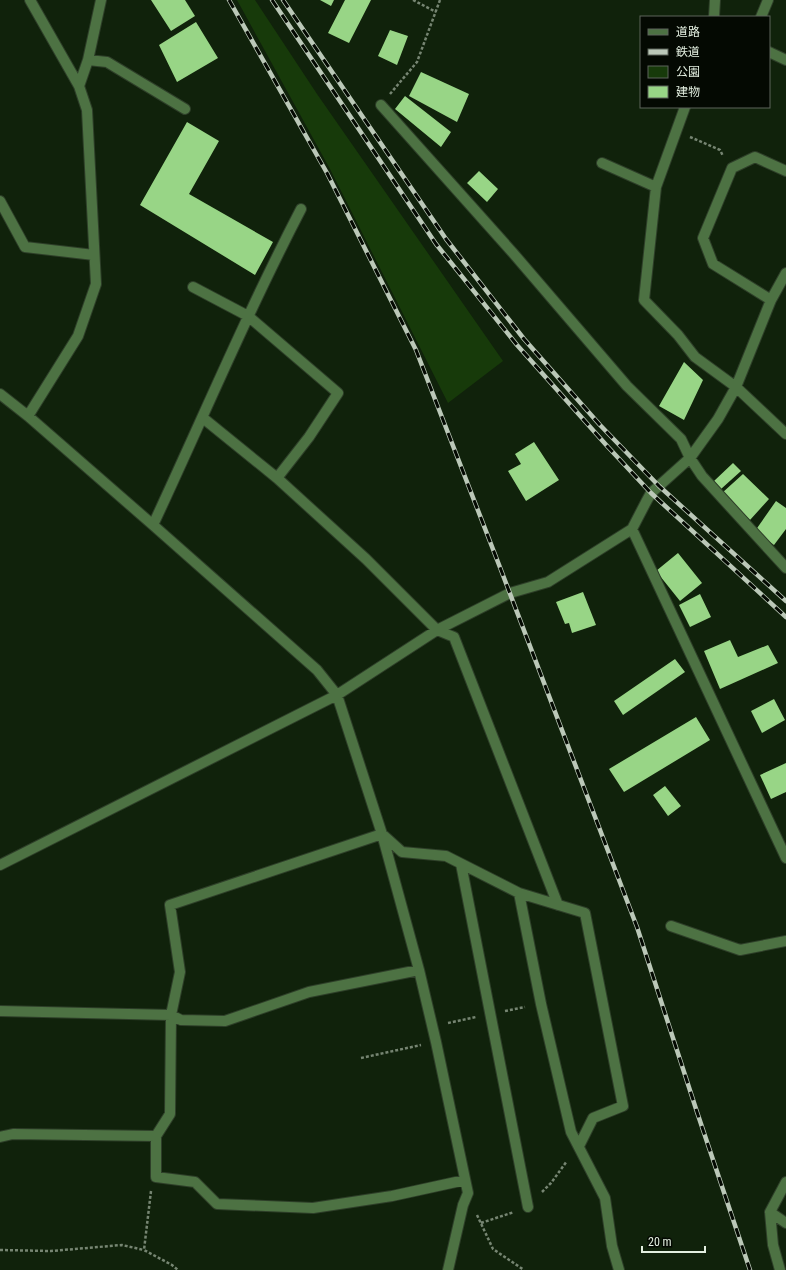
<svg xmlns="http://www.w3.org/2000/svg" width="786" height="1270" font-family="'Roboto Condensed','Noto Sans JP',sans-serif">
  <rect width="100%" height="100%" fill="#10220b"/>
  <path fill="#173a0a" d="M237,0H255L317,94L503,361L448,403L330,169Z"/>
  <path fill="#98d586" d="M151,0H185L195,16L171,31Z
    M320,0H334L331,6Z
    M345,0H371L349,43L328,33Z
    M196,22L218,58L177,82L159,45Z
    M390,30L408,36L397,65L378,56Z
    M421,72L469,94L457,122L409,96Z
    M405,96L451,132L441,147L395,109Z
    M187,122L219,141L189,194L273,242L255,275L140,205Z
    M479,171L498,189L487,202L467,183Z
    M684,362L703,380L684,420L659,406Z
    M534,442L559,480L526,501L508,471L521,464L515,454Z
    M733,463L741,471L721,489L714,481Z
    M743,474L769,499L750,520L722,493Z
    M776,501L786,508V529L774,545L755,531Z
    M678,553L702,583L680,601L656,571Z
    M583,592L596,625L572,633L569,623L565,624L556,602Z
    M700,594L711,617L690,627L679,605Z
    M730,640L738,657L768,645L778,663L720,689L704,651Z
    M675,659L685,672L623,715L614,701Z
    M774,699L785,720L762,733L751,711Z
    M696,717L710,740L624,792L609,769Z
    M786,763V792L771,799L760,775Z
    M665,786L681,806L668,816L653,795Z"/>
  <g fill="none" stroke-linecap="round" stroke-linejoin="round">
    <g stroke="#2e3f29" stroke-width="12">
      <path id="street" d="M30,0L79,86
        M714,17L715,0
        M761,17L768,0
        M769,52L786,60
        M88,60L107,62L185,109
        M381,105L513,253L627,386L681,439L690,458L702,476L786,568
        M602,163L656,187L685,107
        M656,187L644,300L678,335L695,357L736,387L786,434
        M0,201L25,247L94,255
        M193,287L248,316L338,393L309,437L277,478L366,559L437,630L454,637L558,905
        M771,300L713,264L703,238L732,168L755,157L786,171
        M0,394L28,416L153,525L317,670L337,695L382,834L419,970L436,1042L468,1193L463,1205L448,1270
        M28,416L78,336L96,284L87,110L79,86L88,60L101,0
        M203,418L277,478
        M153,525C202,420 247,313 301,209
        M632,529L786,858
        M382,834L402,852L446,856L519,893L585,913L623,1106L593,1118L579,1146
        M461,864L528,1207
        M0,865L337,695L437,630L510,593L548,582L632,529L646,502L651,493L690,458L718,419L736,387L771,300L786,273
        M519,893L541,1004L571,1132L605,1198L612,1246L619,1270
        M671,926L740,950L786,941
        M0,1011L171,1015L181,1020L225,1021L309,992L419,970
        M156,1136V1177L195,1182L217,1204L313,1208L392,1196L465,1180
        M0,1137L13,1134L156,1136L170,1114L171,1015L180,972L170,905L382,834
        M786,1182L770,1212L786,1223
        M770,1212L773,1245L780,1270"/>
    </g>
    <path stroke="#768572" stroke-width="2.5" stroke-dasharray="3 2" stroke-linecap="butt" d="M413,0L436,12
      M390,94L417,62L440,0
      M690,137L720,150L723,156
      M505,1011L525,1007
      M448,1023L476,1017
      M361,1058L421,1045
      M151,1191L144,1250L172,1265L178,1270
      M542,1192L551,1183L567,1161
      M477,1215L493,1249L524,1270
      M481,1223L514,1212
      M0,1250L51,1251L122,1245L144,1250"/>
    <use href="#street" stroke="#4d7243" stroke-width="10"/>
    <g stroke="#bbc8b8" stroke-width="4.5">
      <path id="rail" d="M229,0L327,173L416,350L501,570L637,927L697,1112L750,1270
        M272,0L436,244L517,345L608,447L651,493L786,617
        M283,0L446,239L524,339L600,425L659,486L786,601"/>
    </g>
    <use href="#rail" stroke="#040902" stroke-width="3" stroke-dasharray="9" stroke-linecap="butt"/>
  </g>
  <rect x="640" y="16" width="130" height="92" fill="#040902" stroke="#5d655b"/>
  <rect x="648" y="29" width="20" height="6" fill="#4d7243" stroke="#5d655b"/>
  <text x="676" y="36" font-size="12" fill="#e3efe0">道路</text>
  <rect x="648" y="49" width="20" height="6" fill="#bbc8b8" stroke="#5d655b"/>
  <text x="676" y="56" font-size="12" fill="#e3efe0">鉄道</text>
  <rect x="648" y="66" width="20" height="12" fill="#173a0a" stroke="#5d655b"/>
  <text x="676" y="76" font-size="12" fill="#e3efe0">公園</text>
  <rect x="648" y="86" width="20" height="12" fill="#98d586" stroke="#5d655b"/>
  <text x="676" y="96" font-size="12" fill="#e3efe0">建物</text>
  <path d="M642 1246v6h63v-6" fill="none" stroke="#e3efe0" stroke-width="2"/>
  <text x="648" y="1246" font-size="12" fill="#e3efe0" stroke="#040902" stroke-width="3" paint-order="stroke">20 m</text>
</svg>
